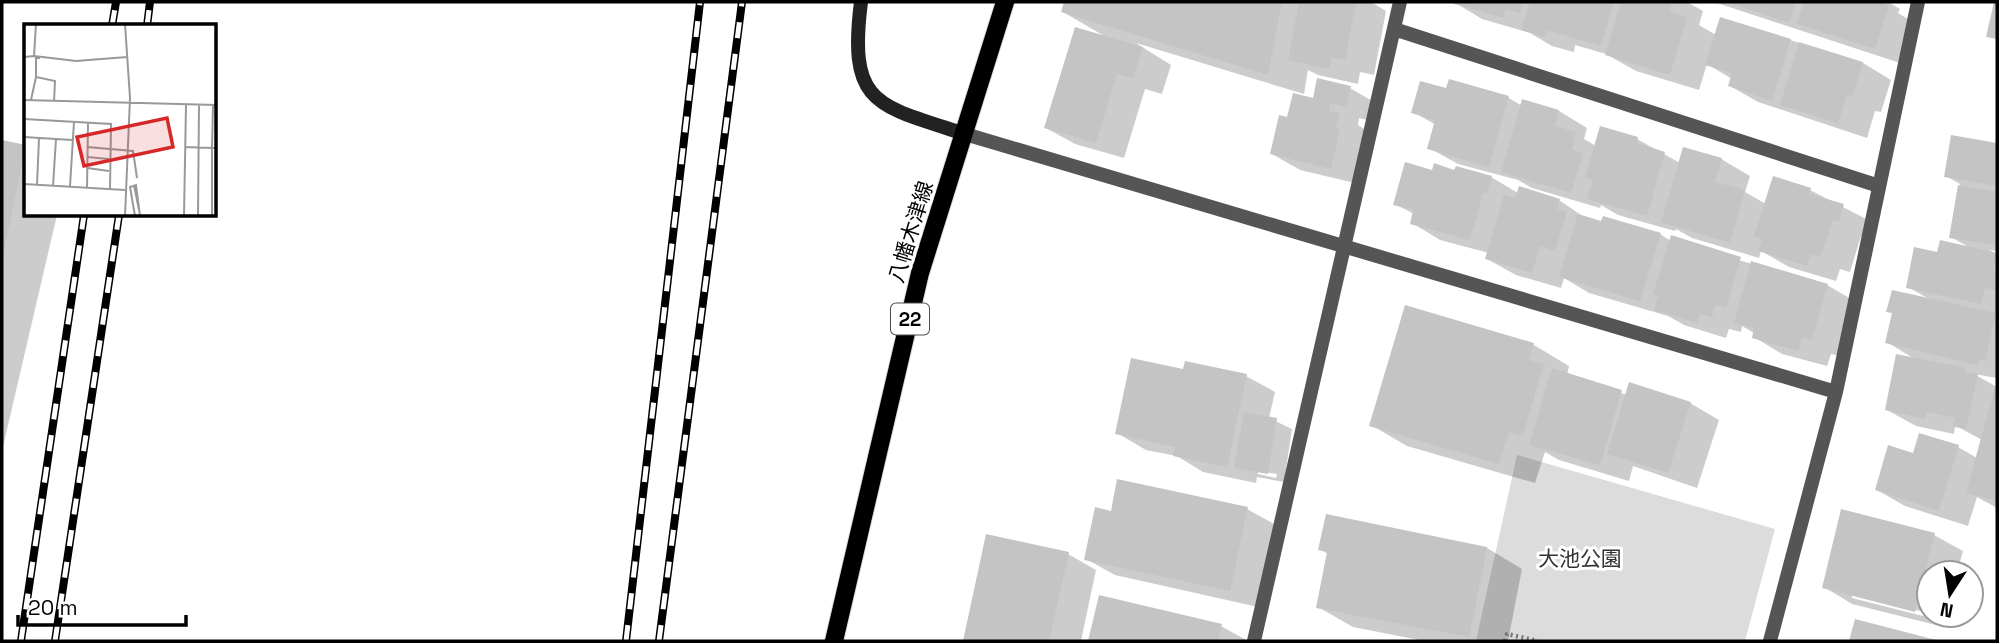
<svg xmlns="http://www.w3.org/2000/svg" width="1999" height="643" viewBox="0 0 1999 643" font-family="'Space Grotesk','Noto Sans JP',sans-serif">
<rect width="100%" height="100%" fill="#fff"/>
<path fill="#dcdcdc" d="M1517,455L1775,529L1745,641H1476Z"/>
<path fill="#0003" fill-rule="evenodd" d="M1066,2H1371L1386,11L1374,75L1360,72L1358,84L1318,75L1308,70L1304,94L1136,43L1171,65L1162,94L1145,89L1124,158L1075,144L1046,128L1106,37L1063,12Z
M1454,2H1687L1703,11L1699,25L1716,35L1790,40L1863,63L1891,80L1881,112L1875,111L1867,138L1758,102L1730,86L1732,79L1707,64L1699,90L1636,71L1606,54L1575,45L1574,52L1552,46L1530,33L1482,19Z
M1714,2H1888L1900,9L1898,13L1916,24L1903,64Z
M1450,81L1509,98L1522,106L1523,101L1559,111L1587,128L1584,139L1596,146L1637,139L1680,163L1721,159L1750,176L1745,192L1766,204L1810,190L1872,222L1867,237L1861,236L1850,272L1840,269L1836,281L1789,267L1761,251L1759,258L1692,238L1676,229L1675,231L1618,215L1601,205L1600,208L1532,188L1518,180L1458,164L1429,148L1436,125L1413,112L1447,91Z
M1350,88L1379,105L1375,122L1359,118L1358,125L1367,131L1359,184L1300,170L1272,154L1289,119L1314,100Z
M1952,137L1997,144V251L1989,250L1997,254V378L1974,374L1997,387V508L1977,497L1968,526L1905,506L1877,490L1915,455L1920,435L1958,447L1977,458L1982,440L1960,428L1955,427L1954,434L1916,426L1887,410L1916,360L1887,342L1893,314L1888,311L1929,299L1908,287L1938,254L1970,248L1951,237L1960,184L1946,176Z
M2,142L26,147V215H57L2,451Z
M1433,172L1491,177L1518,193L1559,200L1587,219L1660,234L1671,241L1827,285L1856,302L1841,356L1831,354L1827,366L1782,354L1754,337V333L1742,326L1741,332L1729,329L1726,338L1684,325L1668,316L1589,293L1564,278L1561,288L1516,275L1487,259L1489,253L1440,240L1412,223L1414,214L1395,204Z
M1406,307L1534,345L1569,366L1567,375L1627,395L1690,403L1719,420L1697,488L1633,466L1629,481L1559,460L1545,452L1535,483L1407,446L1371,425Z
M1185,371L1246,376L1275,392L1269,418L1292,429L1284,482L1257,477L1256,483L1203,472L1177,456L1146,450L1117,433ZM1258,471L1277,474L1276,478L1258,474Z
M1247,509L1276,525L1258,607L1115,575L1086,559L1112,513Z
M1934,535L1963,551L1957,573H1929V615H1947L1944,627L1852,604L1824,587ZM1852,594L1924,612L1923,616L1852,598Z
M988,536L1068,554L1096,570L1081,641H964Z
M1487,548L1522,569L1508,641H1424L1353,627L1318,607L1328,554L1320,549Z
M1100,597L1221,626L1248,641H1090Z"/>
<path fill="#c4c4c4" d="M1064,2H1282L1268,75L1061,12Z
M1299,2H1356L1345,60L1332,57L1329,69L1288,60Z
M1448,2H1523L1520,13L1506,9L1503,18Z
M1530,2H1614L1601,46L1547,30L1545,37L1521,30Z
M1621,2H1672L1670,11L1687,17L1670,75L1605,55Z
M1727,2H1796L1789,23Z
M1804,2H1877L1889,6L1875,49L1797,24Z
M1994,2H1997V39L1986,37Z
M1720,17L1791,39L1772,101L1728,86L1732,73L1705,65Z
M1075,27L1143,47L1133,78L1117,74L1096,143L1044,128Z
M1799,42L1863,62L1853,97L1847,95L1838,123L1780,105Z
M1317,78L1351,86L1346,107L1330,103L1329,111L1340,113L1336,128L1340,129L1331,169L1270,154L1279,115L1287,117L1293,93L1313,98Z
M1449,79L1509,96L1489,167L1427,149L1435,120L1411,113L1420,81L1446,88Z
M1522,99L1559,110L1555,126L1576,132L1572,150L1583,153L1571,193L1501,172Z
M1600,126L1638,137L1637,143L1665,152L1647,216L1587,199L1593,180L1585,177Z
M1951,135L1997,143V186L1944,177Z
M2,140L26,145L3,255H2Z
M1683,147L1722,158L1715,182L1745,190L1730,243L1661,222Z
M1405,162L1432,170L1434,163L1454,170L1456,166L1492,176L1487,194L1483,193L1470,240L1410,224L1413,210L1393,205Z
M1773,176L1811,188L1810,194L1844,204L1839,222L1833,220L1821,257L1811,254L1807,266L1758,251L1762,239L1754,236Z
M1958,185L1997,192V245L1949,238Z
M1519,186L1560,199L1557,209L1567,212L1555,251L1540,246L1532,273L1485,259L1504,195L1515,198Z
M1578,214L1601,221L1603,216L1661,233L1640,301L1559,277Z
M1671,235L1741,257L1726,308L1715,305L1712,317L1700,314L1697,323L1654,310L1658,296L1653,294Z
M1940,240L1997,253L1993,273L1997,274V291L1985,288L1981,304L1906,288L1914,247L1937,252Z
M1751,261L1828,284L1812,340L1802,338L1798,351L1752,338L1754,328L1734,323Z
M1892,290L1996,313L1985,360L1980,359L1978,365L1885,343L1892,313L1886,312Z
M1405,305L1534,343L1529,360L1544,364L1523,436L1509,432L1499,464L1369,426Z
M1896,354L1965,368V372L1978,374L1966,429L1953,426L1955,418L1927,412L1925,419L1885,410Z
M1131,358L1183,369L1185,361L1247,374L1227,467L1173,456L1175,447L1115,434Z
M1552,368L1622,390L1600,465L1529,445Z
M1629,382L1691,402L1668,473L1607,454Z
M1995,387L1997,388V501L1966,493Z
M1244,412L1277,418L1268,474L1234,468Z
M1919,433L1959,445L1939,511L1875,490L1888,445L1913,453Z
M1117,479L1248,507L1230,591L1084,560L1095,507L1111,511Z
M1841,509L1935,533L1915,612L1822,588Z
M1326,514L1487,547L1469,637L1316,608L1327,552L1318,550Z
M986,534L1069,552L1049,641H963Z
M1099,595L1222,624L1218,641H1088Z
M1855,619L1936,640L1935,641H1849Z"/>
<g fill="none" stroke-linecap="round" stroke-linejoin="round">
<g stroke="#dbdbdb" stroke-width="20">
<path id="primary" d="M834,641L920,273L1005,2"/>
</g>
<path stroke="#777" stroke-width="4.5" stroke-dasharray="2 3.5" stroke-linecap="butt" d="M1505,641L1507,634L1538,641"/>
<path stroke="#555" stroke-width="14" d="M1394,29L1879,186
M965,134L1836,392
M1254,641L1400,2
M1770,641L1836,392L1918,2"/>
<path stroke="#222" stroke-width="14" d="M861,2C848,105 876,105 965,134"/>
<use href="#primary" stroke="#000" stroke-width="18"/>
<g stroke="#000" stroke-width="8">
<path id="rail" d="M112,26L116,2
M147,26L150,2
M21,641L84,215
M55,641L119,215
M626,641L700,2
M659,641L742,2"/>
</g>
<use href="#rail" stroke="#fff" stroke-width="5" stroke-dasharray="16" stroke-linecap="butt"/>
</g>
<g text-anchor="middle" stroke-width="6" stroke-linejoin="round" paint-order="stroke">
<rect fill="#fff" stroke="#4c4c4c" stroke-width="2" x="891" y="303.5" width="38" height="31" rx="5"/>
<g font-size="19" font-weight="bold" fill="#000">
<text x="910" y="326">22</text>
</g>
<g font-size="21" fill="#000" stroke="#fff">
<text transform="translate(911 232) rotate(-73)" y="7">八幡木津線</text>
</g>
<g font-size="21" fill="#333" stroke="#fff">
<text x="1580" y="566">大池公園</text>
</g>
</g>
<g transform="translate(24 24)">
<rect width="192" height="192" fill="#fff"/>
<path fill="none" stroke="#999" stroke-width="2" d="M101,0L106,74L101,192M10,32L52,37L103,33M0,33L10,32L12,0M16,34H12V53L31,57L30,78M0,76L193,81M7,76L12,53M189,81L188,124H193M0,95L87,100L86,165M0,113L48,116M63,123L109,127L113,154M162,123L188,124V192M63,133L85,135M63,144L85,147M0,160L101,166M13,161L15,114M110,161L115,186M29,162L32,115M46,162L50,98M63,163L64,99M111,192L106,163L112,161L116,192M160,192L162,81M174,192L175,81"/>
<path fill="#d62828" fill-opacity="0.15" stroke="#d62828" stroke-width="3.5" d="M143,94L149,123L60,142L53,113Z"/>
<rect width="192" height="192" fill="none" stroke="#000" stroke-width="3.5"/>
</g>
<rect width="1999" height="643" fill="none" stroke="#000000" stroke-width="7"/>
<g transform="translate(1950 594) rotate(192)"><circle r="33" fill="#ffffff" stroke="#999999" stroke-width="2"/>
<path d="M0-5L12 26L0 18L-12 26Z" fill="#000000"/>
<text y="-10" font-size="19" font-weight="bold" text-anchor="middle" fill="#000000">N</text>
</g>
<path d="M18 615v10h168v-10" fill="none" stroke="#000000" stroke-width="3.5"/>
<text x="28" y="615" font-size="21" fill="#000000" stroke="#ffffff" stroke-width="5" paint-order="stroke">20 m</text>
</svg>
